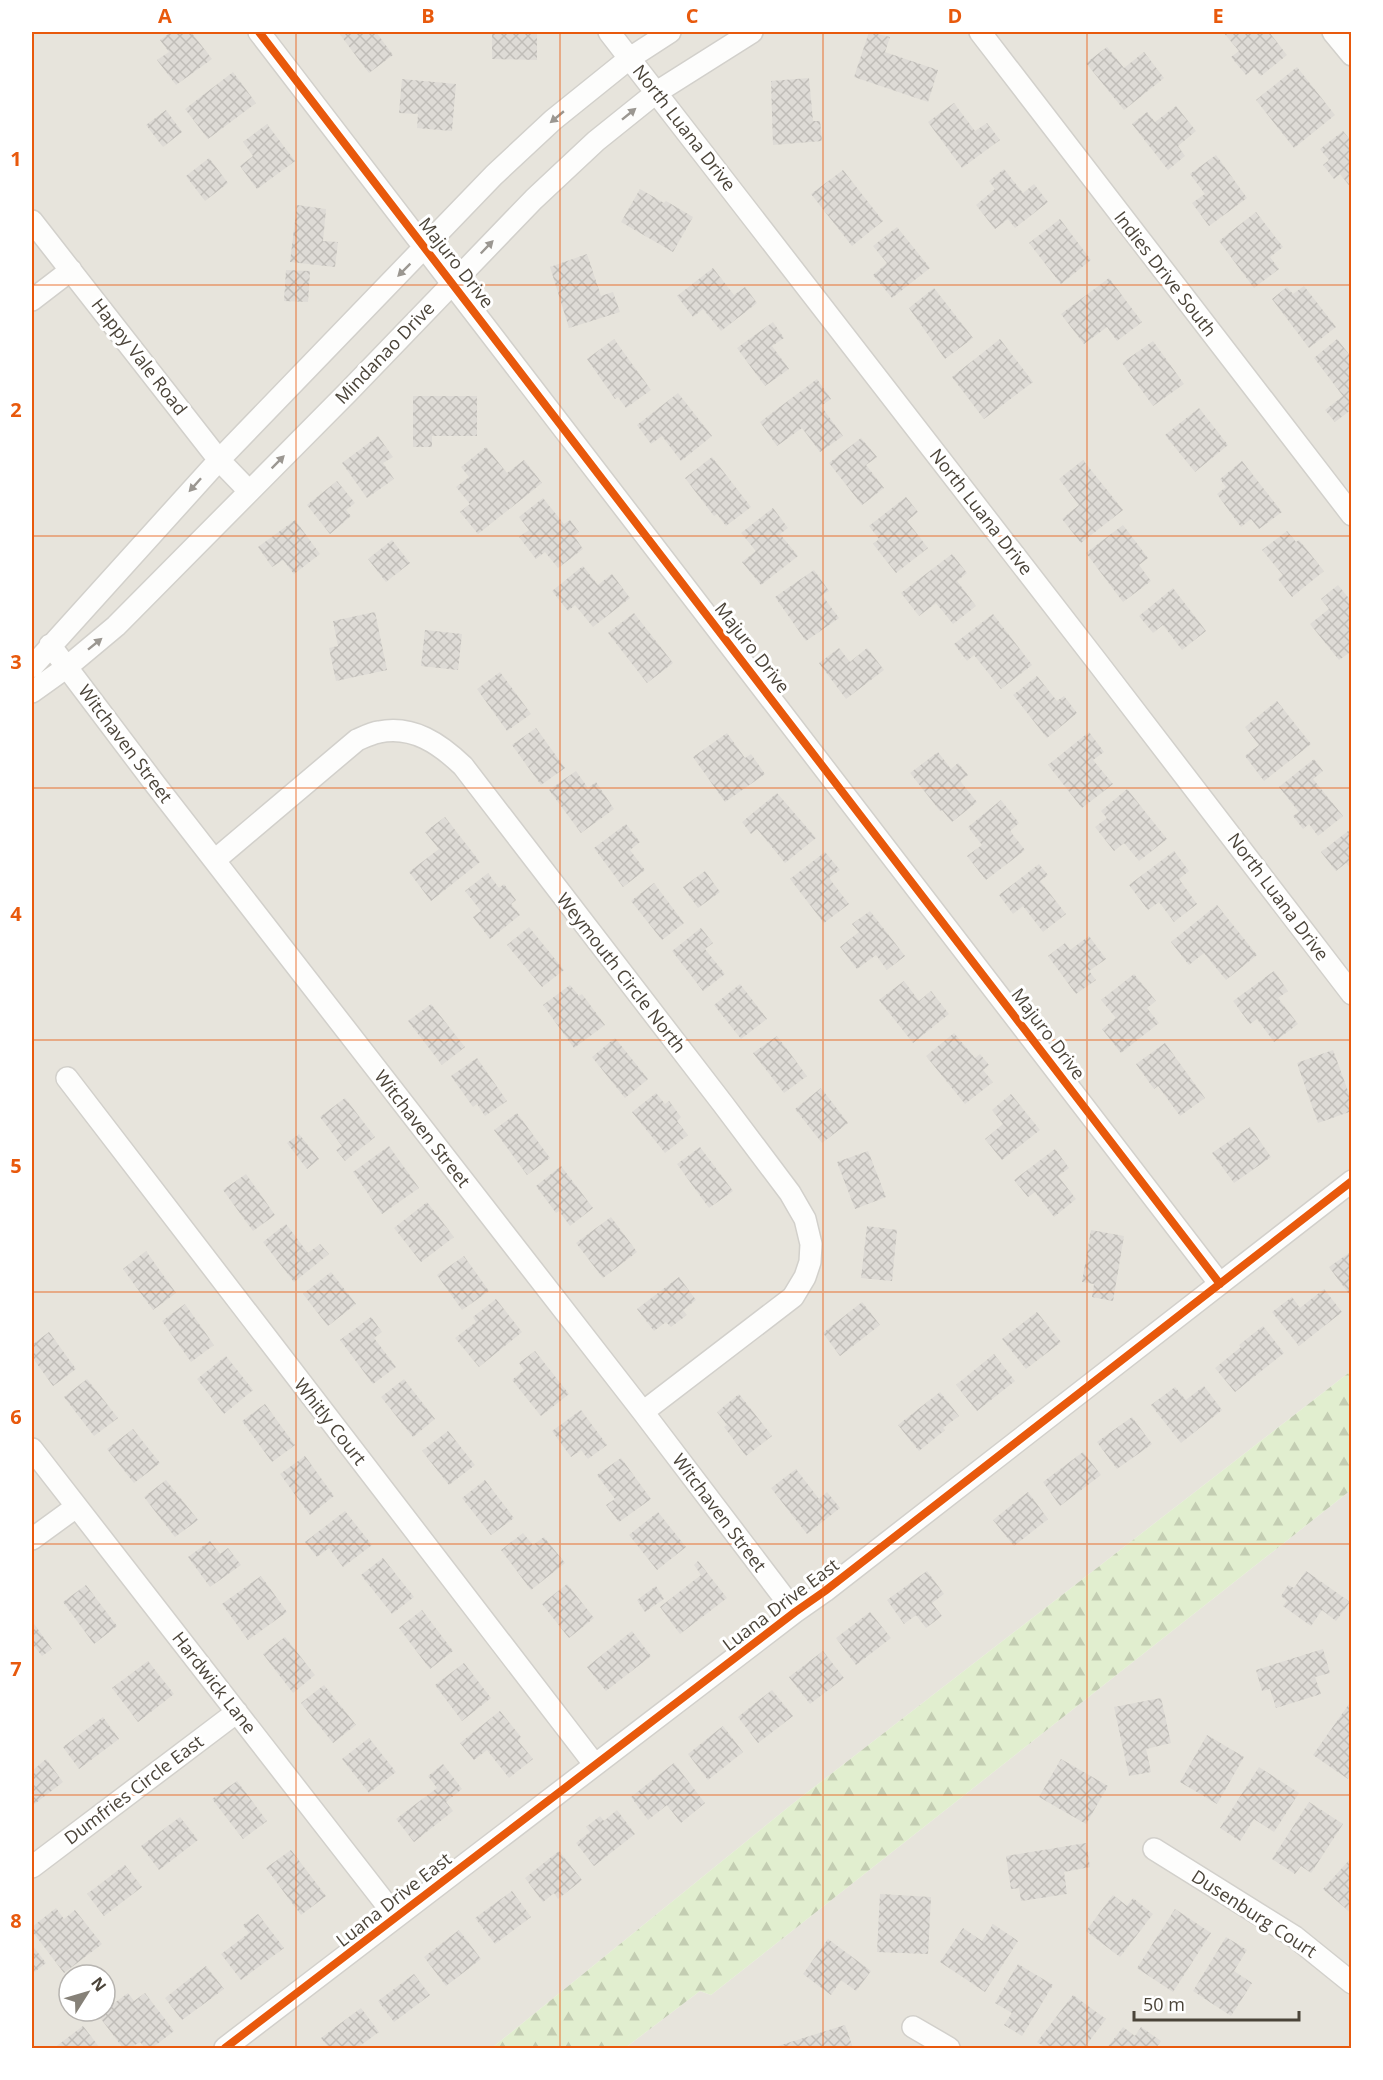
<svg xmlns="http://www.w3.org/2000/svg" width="1383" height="2080" viewBox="0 0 1383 2080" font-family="'Open Sans',sans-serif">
<defs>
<pattern id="forest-firs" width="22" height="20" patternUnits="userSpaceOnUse" patternTransform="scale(1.5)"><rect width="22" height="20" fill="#e1eecf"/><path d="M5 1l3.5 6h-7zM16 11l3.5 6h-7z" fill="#c3cdb2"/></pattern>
<pattern id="building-cross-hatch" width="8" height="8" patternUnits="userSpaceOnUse" patternTransform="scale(1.5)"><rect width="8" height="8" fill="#dedbd6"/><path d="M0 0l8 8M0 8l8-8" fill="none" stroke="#c0bdb8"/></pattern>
</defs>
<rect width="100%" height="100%" fill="#f4f2ee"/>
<path fill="#e7e4dc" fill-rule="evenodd" d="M32,32H1351V1371L791,1805L492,2048H32ZM69,1975H105V2011H69Z
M1351,1490V2048H625L700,1991L711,1995Z"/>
<path fill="url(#forest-firs)" d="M1351,1371V1490L711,1995L700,1991L625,2048H492L791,1805Z"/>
<path fill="url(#building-cross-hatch)" d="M171,32H191L212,59L176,85L157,60L169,52L160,40Z
M338,32H376L393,55L369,73Z
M492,32H522V34H537V60L492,59Z
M869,32L890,37L885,52L938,70L928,102L854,77Z
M1223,32H1269L1287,55L1261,76L1254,68L1246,75L1231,57L1239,51Z
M1107,47L1124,68L1144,52L1164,78L1124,110L1086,63Z
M1297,67L1335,115L1294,148L1256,100Z
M233,72L256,103L208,139L185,109Z
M809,78L813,121H820L822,141L773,145L771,81Z
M402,79L456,84L452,131L417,128L418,114L399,113Z
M954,103L975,131L987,123L1000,140L962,168L928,122Z
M1176,106L1196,131L1178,146L1185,156L1168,170L1132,124L1147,112L1155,122Z
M166,110L182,132L163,147L146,125Z
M267,124L295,161L257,189L240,166L253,156L243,142Z
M1343,131L1352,142V189L1340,174L1334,179L1323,165L1329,160L1320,149Z
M1216,155L1247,198L1209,226L1192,203L1205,194L1190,174Z
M209,158L228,183L205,201L186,176Z
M1004,169L1023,193L1034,184L1048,202L1015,228L1008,219L995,229L976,205L995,189L989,181Z
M843,170L883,221L852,246L811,194Z
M640,189L664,203L666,201L693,217L673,252L621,222Z
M297,205L326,209L323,241L338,242L335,267L290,262Z
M1256,212L1283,247L1270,257L1279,269L1254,288L1219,241Z
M1060,219L1091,260L1061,284L1029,243Z
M897,227L930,268L892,298L873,275L887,263L873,246Z
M587,254L601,296L613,292L620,312L569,328L550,267Z
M713,268L734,295L745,287L757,303L721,331L703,309L693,317L677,296Z
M286,270L310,271L308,302L284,301Z
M1109,278L1142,322L1117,341L1107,327L1084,344L1061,314Z
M1304,286L1336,327L1309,348L1272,299L1287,287L1293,294Z
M934,288L973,338L945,359L909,308Z
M773,322L784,338L772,346L789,369L765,386L737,348Z
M614,339L651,390L626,408L618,397L615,399L587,359Z
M1000,339L1033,382L984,419L952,377Z
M1337,339L1352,358V409L1335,422L1325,410L1343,396L1314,358Z
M1153,341L1184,384L1153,406L1122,363Z
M817,379L831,399L821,406L843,436L820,452L802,428L777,446L760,422Z
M678,393L712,436L681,461L662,436L651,444L637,425Z
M413,396H477V436H432V447H413Z
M1199,408L1228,445L1195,472L1165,435Z
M378,436L393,457L383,463L394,479L367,498L342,463Z
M861,438L877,457L866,465L884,488L862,505L829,463Z
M486,447L507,473L524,460L542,483L478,534L460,512L470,504L456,487L469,477L461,467Z
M712,457L751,507L726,526L717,514L714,516L685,478Z
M1083,460L1123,510L1081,543L1062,519L1079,505L1059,479Z
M1242,461L1282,512L1259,529L1251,519L1241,527L1217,494L1226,487L1220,479Z
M337,481L355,503L346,510L351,516L330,534L307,505Z
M906,497L918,512L907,521L928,548L896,573L873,544L879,539L869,526Z
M543,498L564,524L570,520L579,532L574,536L583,549L558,568L545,552L536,559L519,537L529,530L519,517Z
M773,508L788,528L780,534L798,556L761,585L742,562L756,551L741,533Z
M295,520L320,554L294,574L283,560L272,567L258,547Z
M1123,525L1148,558L1139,565L1151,581L1123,602L1086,553Z
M1287,531L1296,542L1299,540L1324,571L1292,597L1278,579L1283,575L1262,550Z
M392,540L410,563L386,582L368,559Z
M952,554L967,573L957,581L976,606L953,624L936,603L919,616L901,593Z
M583,566L598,585L612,574L630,598L593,627L575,605L568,611L552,591Z
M814,570L829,591L822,595L839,618L806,641L775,597Z
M1338,585L1352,602V651L1339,660L1310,624L1329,609L1321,599Z
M1173,588L1206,631L1182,650L1163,625L1153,633L1139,616Z
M375,612L387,670L336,681L329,648L338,646L333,621Z
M634,613L673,663L647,683L608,633Z
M993,614L1032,665L1001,689L974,655L967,661L954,644Z
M425,630L462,634L458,670L421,666Z
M839,648L850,662L867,648L884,670L846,699L819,663Z
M500,672L531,714L507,731L477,689Z
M1037,676L1057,701L1064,696L1077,713L1047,738L1013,695Z
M1277,701L1311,744L1264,781L1245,756L1259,745L1245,727Z
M536,728L565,768L541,785L512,745Z
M1089,732L1104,752L1093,760L1113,784L1082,808L1048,765Z
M727,733L745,758L751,754L765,774L725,802L693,757Z
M938,752L951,769L958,763L968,775L960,781L977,802L952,822L942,810L940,811L910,773Z
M1314,759L1323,771L1313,779L1343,816L1318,836L1309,824L1303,829L1293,816L1299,812L1279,787Z
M576,771L588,788L596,782L614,809L581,833L549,790Z
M1127,789L1167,839L1139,861L1124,843L1114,851L1095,827L1107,818L1101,811Z
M777,793L816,838L785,863L757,829L751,834L742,822Z
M1001,800L1019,823L1010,831L1025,850L986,880L967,856L982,845L968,827Z
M445,817L480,862L431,901L409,872L439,849L425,832Z
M626,824L640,842L630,850L645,870L623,887L594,848Z
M1352,828V870L1346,863L1336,871L1321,852Z
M1174,851L1189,871L1179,879L1197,904L1174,922L1159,902L1148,910L1129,885Z
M825,852L840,870L829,878L849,904L824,923L790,879Z
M1039,864L1048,875L1040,881L1066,914L1043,932L1023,906L1013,914L999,895Z
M705,871L720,892L698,908L683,887Z
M488,873L499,888L504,884L516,900L511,904L520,915L490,939L473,917L481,911L465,891Z
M654,883L684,923L662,940L631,901Z
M1217,905L1257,955L1226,980L1204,953L1189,965L1171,942Z
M870,911L905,956L887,970L876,955L857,969L840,947L859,932L852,924Z
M529,927L564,970L542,987L507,945Z
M701,928L713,943L705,949L725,974L703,991L672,951Z
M1089,936L1106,959L1089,971L1096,980L1076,994L1048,956L1065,943L1070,950Z
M1274,971L1288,991L1278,998L1298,1024L1274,1042L1257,1019L1250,1024L1233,1001Z
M1134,974L1156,1001L1147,1008L1159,1023L1121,1053L1102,1029L1116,1018L1101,1000Z
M904,981L919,1001L931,991L949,1014L913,1043L879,1000Z
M740,984L767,1019L741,1039L714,1005Z
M570,985L579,996L582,994L605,1025L574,1048L543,1005Z
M431,1004L465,1047L442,1065L408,1021Z
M954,1033L975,1058L980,1054L989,1065L983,1070L993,1082L965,1104L926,1056Z
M777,1036L807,1076L784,1093L753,1053Z
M615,1038L648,1079L625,1098L592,1057Z
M1165,1043L1205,1098L1180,1116L1158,1086L1154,1089L1136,1064Z
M1333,1050L1352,1102V1111L1318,1123L1297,1063Z
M477,1058L507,1101L485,1116L477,1104L473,1107L451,1076Z
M821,1088L848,1123L822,1143L795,1109Z
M656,1093L665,1104L669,1101L681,1117L677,1121L688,1135L665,1153L632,1112Z
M1011,1094L1040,1130L1002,1160L985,1139L1003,1124L992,1110Z
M345,1098L375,1137L345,1161L336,1150L342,1146L320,1117Z
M517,1113L550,1158L527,1175L494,1130Z
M1250,1127L1271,1157L1234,1183L1212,1153Z
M299,1134L319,1159L307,1169L287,1143Z
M389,1146L419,1188L382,1214L353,1172Z
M700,1147L733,1191L709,1208L677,1164Z
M1055,1149L1069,1168L1058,1176L1076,1199L1054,1217L1035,1192L1028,1197L1014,1180Z
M868,1151L886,1197L855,1209L837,1162Z
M561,1166L593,1208L570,1226L559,1211L556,1213L536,1186Z
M246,1174L275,1215L253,1231L223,1190Z
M427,1202L454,1237L421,1262L394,1228Z
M611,1217L637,1252L603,1278L576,1243Z
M286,1224L308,1253L320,1244L329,1254L294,1282L263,1242Z
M867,1226L897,1230L892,1281L861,1278Z
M1091,1230L1124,1236L1113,1301L1092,1297L1094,1284L1082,1282Z
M146,1251L176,1293L153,1310L123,1269Z
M1352,1251V1298L1329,1267Z
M464,1256L489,1291L462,1310L437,1275Z
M331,1272L356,1304L328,1326L303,1294Z
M679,1277L696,1300L683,1310L687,1315L671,1327L666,1322L654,1331L637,1309Z
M1324,1289L1342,1312L1299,1346L1272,1312L1292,1297L1300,1308Z
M496,1299L522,1332L479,1367L455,1338L476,1322L473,1317Z
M862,1302L880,1325L840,1356L823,1333Z
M185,1304L214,1345L191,1362L162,1321Z
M1037,1312L1061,1342L1026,1369L1002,1339Z
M371,1317L382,1332L374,1338L396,1367L373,1384L340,1340Z
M1263,1326L1284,1353L1235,1392L1215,1368L1241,1347L1239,1345Z
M49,1332L76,1369L53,1386L32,1357V1345Z
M535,1351L569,1394L541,1416L512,1380L524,1370L519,1363Z
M994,1354L1015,1381L977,1411L956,1385Z
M226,1356L253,1390L224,1414L197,1379Z
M87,1379L118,1418L94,1436L64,1397Z
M404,1379L435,1419L413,1437L381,1397Z
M1204,1386L1222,1410L1181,1443L1151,1405L1175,1387L1186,1400Z
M940,1392L959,1416L943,1428L945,1430L919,1451L898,1425Z
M739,1394L772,1436L746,1456L724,1427L727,1425L717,1412Z
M265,1404L295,1445L272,1462L242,1421Z
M581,1410L607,1445L588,1459L581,1450L571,1457L552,1431Z
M1132,1417L1152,1444L1117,1469L1097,1442Z
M133,1429L160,1463L134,1483L107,1449Z
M448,1431L475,1465L449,1485L422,1451Z
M1083,1452L1101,1475L1060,1506L1043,1482Z
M305,1456L334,1496L310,1515L280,1474Z
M621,1458L651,1499L619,1522L606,1505L615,1499L597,1475Z
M796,1469L819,1499L827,1492L840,1508L807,1534L771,1488Z
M166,1480L198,1520L175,1537L144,1497Z
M485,1480L514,1518L491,1535L462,1498Z
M1028,1492L1048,1519L1014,1546L993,1520Z
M345,1511L372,1545L343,1567L329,1548L317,1557L305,1542Z
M658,1512L686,1547L657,1570L629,1535Z
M523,1533L533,1545L544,1537L565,1563L531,1590L501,1550Z
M210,1541L220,1554L228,1548L241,1565L210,1587L188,1557Z
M383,1558L414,1597L392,1614L361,1575Z
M698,1561L727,1598L680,1634L660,1607L701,1575L694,1565Z
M927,1571L944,1594L932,1603L942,1616L926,1628L916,1615L904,1624L887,1600Z
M1306,1571L1350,1602L1336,1621L1322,1610L1311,1626L1283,1606L1287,1601L1281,1596L1288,1585L1294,1588Z
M261,1576L287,1612L248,1640L222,1604Z
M567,1584L594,1618L569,1638L542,1604Z
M86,1585L117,1626L94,1644L63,1602Z
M656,1586L664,1599L645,1612L637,1600Z
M422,1610L453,1651L430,1669L399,1628Z
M870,1612L891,1638L856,1665L836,1638Z
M32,1621L52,1649L42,1656L34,1646L32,1648Z
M632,1631L651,1656L606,1691L587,1667Z
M285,1637L315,1675L293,1693L263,1654Z
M1323,1649L1330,1673L1315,1677L1321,1694L1276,1708L1270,1689L1262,1691L1256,1670Z
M823,1651L844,1678L810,1704L789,1677Z
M148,1661L174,1694L138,1722L112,1688Z
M464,1663L491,1698L462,1721L435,1685Z
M324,1685L356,1725L333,1743L301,1703Z
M772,1690L793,1716L758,1743L738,1717Z
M1161,1698L1171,1743L1146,1749L1151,1772L1129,1776L1114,1707Z
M1349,1704L1352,1707V1775L1348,1779L1313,1755Z
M500,1711L521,1737L518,1741L533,1759L509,1778L487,1750L474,1760L460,1743Z
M103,1717L119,1739L79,1769L63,1747Z
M723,1726L743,1752L708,1780L688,1754Z
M1207,1735L1244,1757L1217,1804L1180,1782Z
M369,1738L396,1772L369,1793L342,1759Z
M46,1759L63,1782L32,1806V1771Z
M1061,1759L1108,1786L1086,1824L1039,1797Z
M674,1763L705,1803L681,1823L667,1805L648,1820L631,1797Z
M443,1764L462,1789L446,1802L453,1811L414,1842L396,1819L437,1788L428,1776Z
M1259,1767L1299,1793L1274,1832L1254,1819L1240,1841L1220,1828Z
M237,1781L267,1821L243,1839L212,1799Z
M1309,1802L1343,1824L1311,1873L1301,1866L1295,1874L1272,1859Z
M617,1810L635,1834L594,1866L576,1843L590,1832L586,1827L600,1816L604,1821Z
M180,1817L198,1840L159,1870L141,1846Z
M1086,1843L1090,1867L1064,1872L1067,1894L1021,1901L1019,1888L1011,1889L1006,1856Z
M291,1850L326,1896L301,1915L266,1868Z
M559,1851L582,1880L558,1899L554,1893L543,1902L525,1878Z
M1352,1857V1914L1323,1889Z
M125,1865L142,1887L104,1916L87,1894Z
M512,1891L531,1917L495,1944L475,1918Z
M880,1894L931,1897L928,1954L877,1952Z
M1113,1895L1127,1906L1133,1898L1153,1914L1120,1957L1086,1931Z
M56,1908L64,1919L75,1910L102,1944L64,1973L32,1931V1927Z
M1175,1909L1211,1933L1173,1992L1137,1968Z
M258,1914L284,1948L241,1980L221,1954L249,1933L243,1925Z
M993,1924L1018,1941L985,1992L940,1962L963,1928L982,1941Z
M459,1930L481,1959L446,1986L424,1957Z
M1226,1937L1247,1950L1234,1971L1252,1983L1231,2016L1193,1991Z
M828,1939L871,1971L856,1991L841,1980L831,1995L803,1974Z
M32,1945L46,1963L32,1974Z
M1018,1964L1053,1985L1022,2036L1004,2025L1012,2013L995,2003Z
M206,1966L224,1989L182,2020L165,1998Z
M414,1974L430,1995L394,2022L378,2001Z
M128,1993L134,2001L145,1993L174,2031L152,2048H145L140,2042L130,2048H123L98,2015Z
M1073,1995L1106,2019L1084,2048H1046L1037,2042Z
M361,2008L379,2032L357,2048H329L321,2038Z
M845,2025L853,2048H779L778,2046Z
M83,2026L100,2048H54Z
M1123,2027L1135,2036L1141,2027L1161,2041L1156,2048H1107Z"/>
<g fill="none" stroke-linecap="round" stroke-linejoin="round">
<g stroke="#d2d0cb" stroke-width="24">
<path id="minor" d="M259,32L1220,1284
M609,32L1098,663L1352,994
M980,32L1352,515
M1333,32L1352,55
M32,221L219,460L249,491
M32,300L71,270
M50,645L155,784L643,1412L795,1612
M32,667L219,460L494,175L553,120L630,58L670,32
M32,692L67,667L116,626L348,392L534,199L596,141L657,92L752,32
M215,860L357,740C364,737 372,733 379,732C413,725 440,744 463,766L723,1104L790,1193L805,1219L811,1244L810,1262L805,1277L793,1297L643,1412
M67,1078L595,1765
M32,1449L396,1917
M32,1539L76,1507
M1154,1849L1295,1937L1352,1983
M32,1867L237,1712
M913,2027L949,2048
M225,2048L795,1612L825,1591L1352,1181"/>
</g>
<use href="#minor" stroke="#fdfdfc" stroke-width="21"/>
<g stroke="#fff" stroke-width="11">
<path id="cycleway" d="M259,32L1220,1284
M225,2048L795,1612L825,1591L1352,1181"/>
</g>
<use href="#cycleway" stroke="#e8590c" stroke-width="8"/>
</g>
<defs><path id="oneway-solid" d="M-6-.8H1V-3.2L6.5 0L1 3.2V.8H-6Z" transform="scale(1.5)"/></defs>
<g fill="#9b9791">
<use href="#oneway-solid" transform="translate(629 114) rotate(-39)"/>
<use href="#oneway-solid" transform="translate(557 117) rotate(140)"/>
<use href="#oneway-solid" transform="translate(487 247) rotate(-46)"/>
<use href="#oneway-solid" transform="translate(404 270) rotate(135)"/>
<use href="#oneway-solid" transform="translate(278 462) rotate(-45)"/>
<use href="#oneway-solid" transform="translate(195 485) rotate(132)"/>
<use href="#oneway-solid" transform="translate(95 644) rotate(-39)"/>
</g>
<path fill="none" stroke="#e8590c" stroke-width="1.5" stroke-opacity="0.55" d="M296,32V2048M560,32V2048M823,32V2048M1087,32V2048M32,285H1352M32,536H1352M32,788H1352M32,1040H1352M32,1292H1352M32,1544H1352M32,1795H1352"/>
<g text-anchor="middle" stroke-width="6" stroke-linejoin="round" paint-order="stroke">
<g font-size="18" fill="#4b4439" stroke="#fff">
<text transform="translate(684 128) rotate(52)" y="6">North Luana Drive</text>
<text transform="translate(456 263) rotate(52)" y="6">Majuro Drive</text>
<text transform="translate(1165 274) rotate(52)" y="6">Indies Drive South</text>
<text transform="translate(385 353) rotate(-46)" y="6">Mindanao Drive</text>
<text transform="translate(139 357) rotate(52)" y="6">Happy Vale Road</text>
<text transform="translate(981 512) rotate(52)" y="6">North Luana Drive</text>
<text transform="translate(752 648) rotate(52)" y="6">Majuro Drive</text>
<text transform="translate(125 744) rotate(53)" y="6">Witchaven Street</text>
<text transform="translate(1278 897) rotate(53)" y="6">North Luana Drive</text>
<text transform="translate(621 973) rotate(52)" y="6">Weymouth Circle North</text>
<text transform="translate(1048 1034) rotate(53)" y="6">Majuro Drive</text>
<text transform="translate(422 1129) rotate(52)" y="6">Witchaven Street</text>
<text transform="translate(330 1422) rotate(52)" y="6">Whitly Court</text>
<text transform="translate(719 1513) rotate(53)" y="6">Witchaven Street</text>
<text transform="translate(781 1605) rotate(-37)" y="6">Luana Drive East</text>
<text transform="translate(214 1683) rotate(52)" y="6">Hardwick Lane</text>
<text transform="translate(134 1790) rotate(-37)" y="6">Dumfries Circle East</text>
<text transform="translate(394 1900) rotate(-38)" y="6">Luana Drive East</text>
<text transform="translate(1254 1914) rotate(33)" y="6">Dusenburg Court</text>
</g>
</g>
<rect width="1383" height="2080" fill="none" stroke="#ffffff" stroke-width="66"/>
<g transform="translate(87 1993) rotate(53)"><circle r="28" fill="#ffffff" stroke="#b7b4b0" stroke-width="1.5"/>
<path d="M0-4.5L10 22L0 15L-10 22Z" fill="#868178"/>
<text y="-9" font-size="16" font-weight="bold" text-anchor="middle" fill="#4b4439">N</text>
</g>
<path d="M1134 2011v9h165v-9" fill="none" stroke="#4b4439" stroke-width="3"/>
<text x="1143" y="2011" font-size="18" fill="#4b4439" stroke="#ffffff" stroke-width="4.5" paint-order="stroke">50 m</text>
<rect x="33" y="33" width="1317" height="2014" fill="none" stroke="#e8590c" stroke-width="2"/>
<g font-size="20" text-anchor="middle" font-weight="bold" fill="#e8590c">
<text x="165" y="23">A</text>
<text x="428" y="23">B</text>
<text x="692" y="23">C</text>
<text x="955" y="23">D</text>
<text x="1218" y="23">E</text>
<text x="16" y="166">1</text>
<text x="16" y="417">2</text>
<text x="16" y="669">3</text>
<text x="16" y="921">4</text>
<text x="16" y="1173">5</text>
<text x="16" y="1424">6</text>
<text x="16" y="1676">7</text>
<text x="16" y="1928">8</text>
</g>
</svg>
